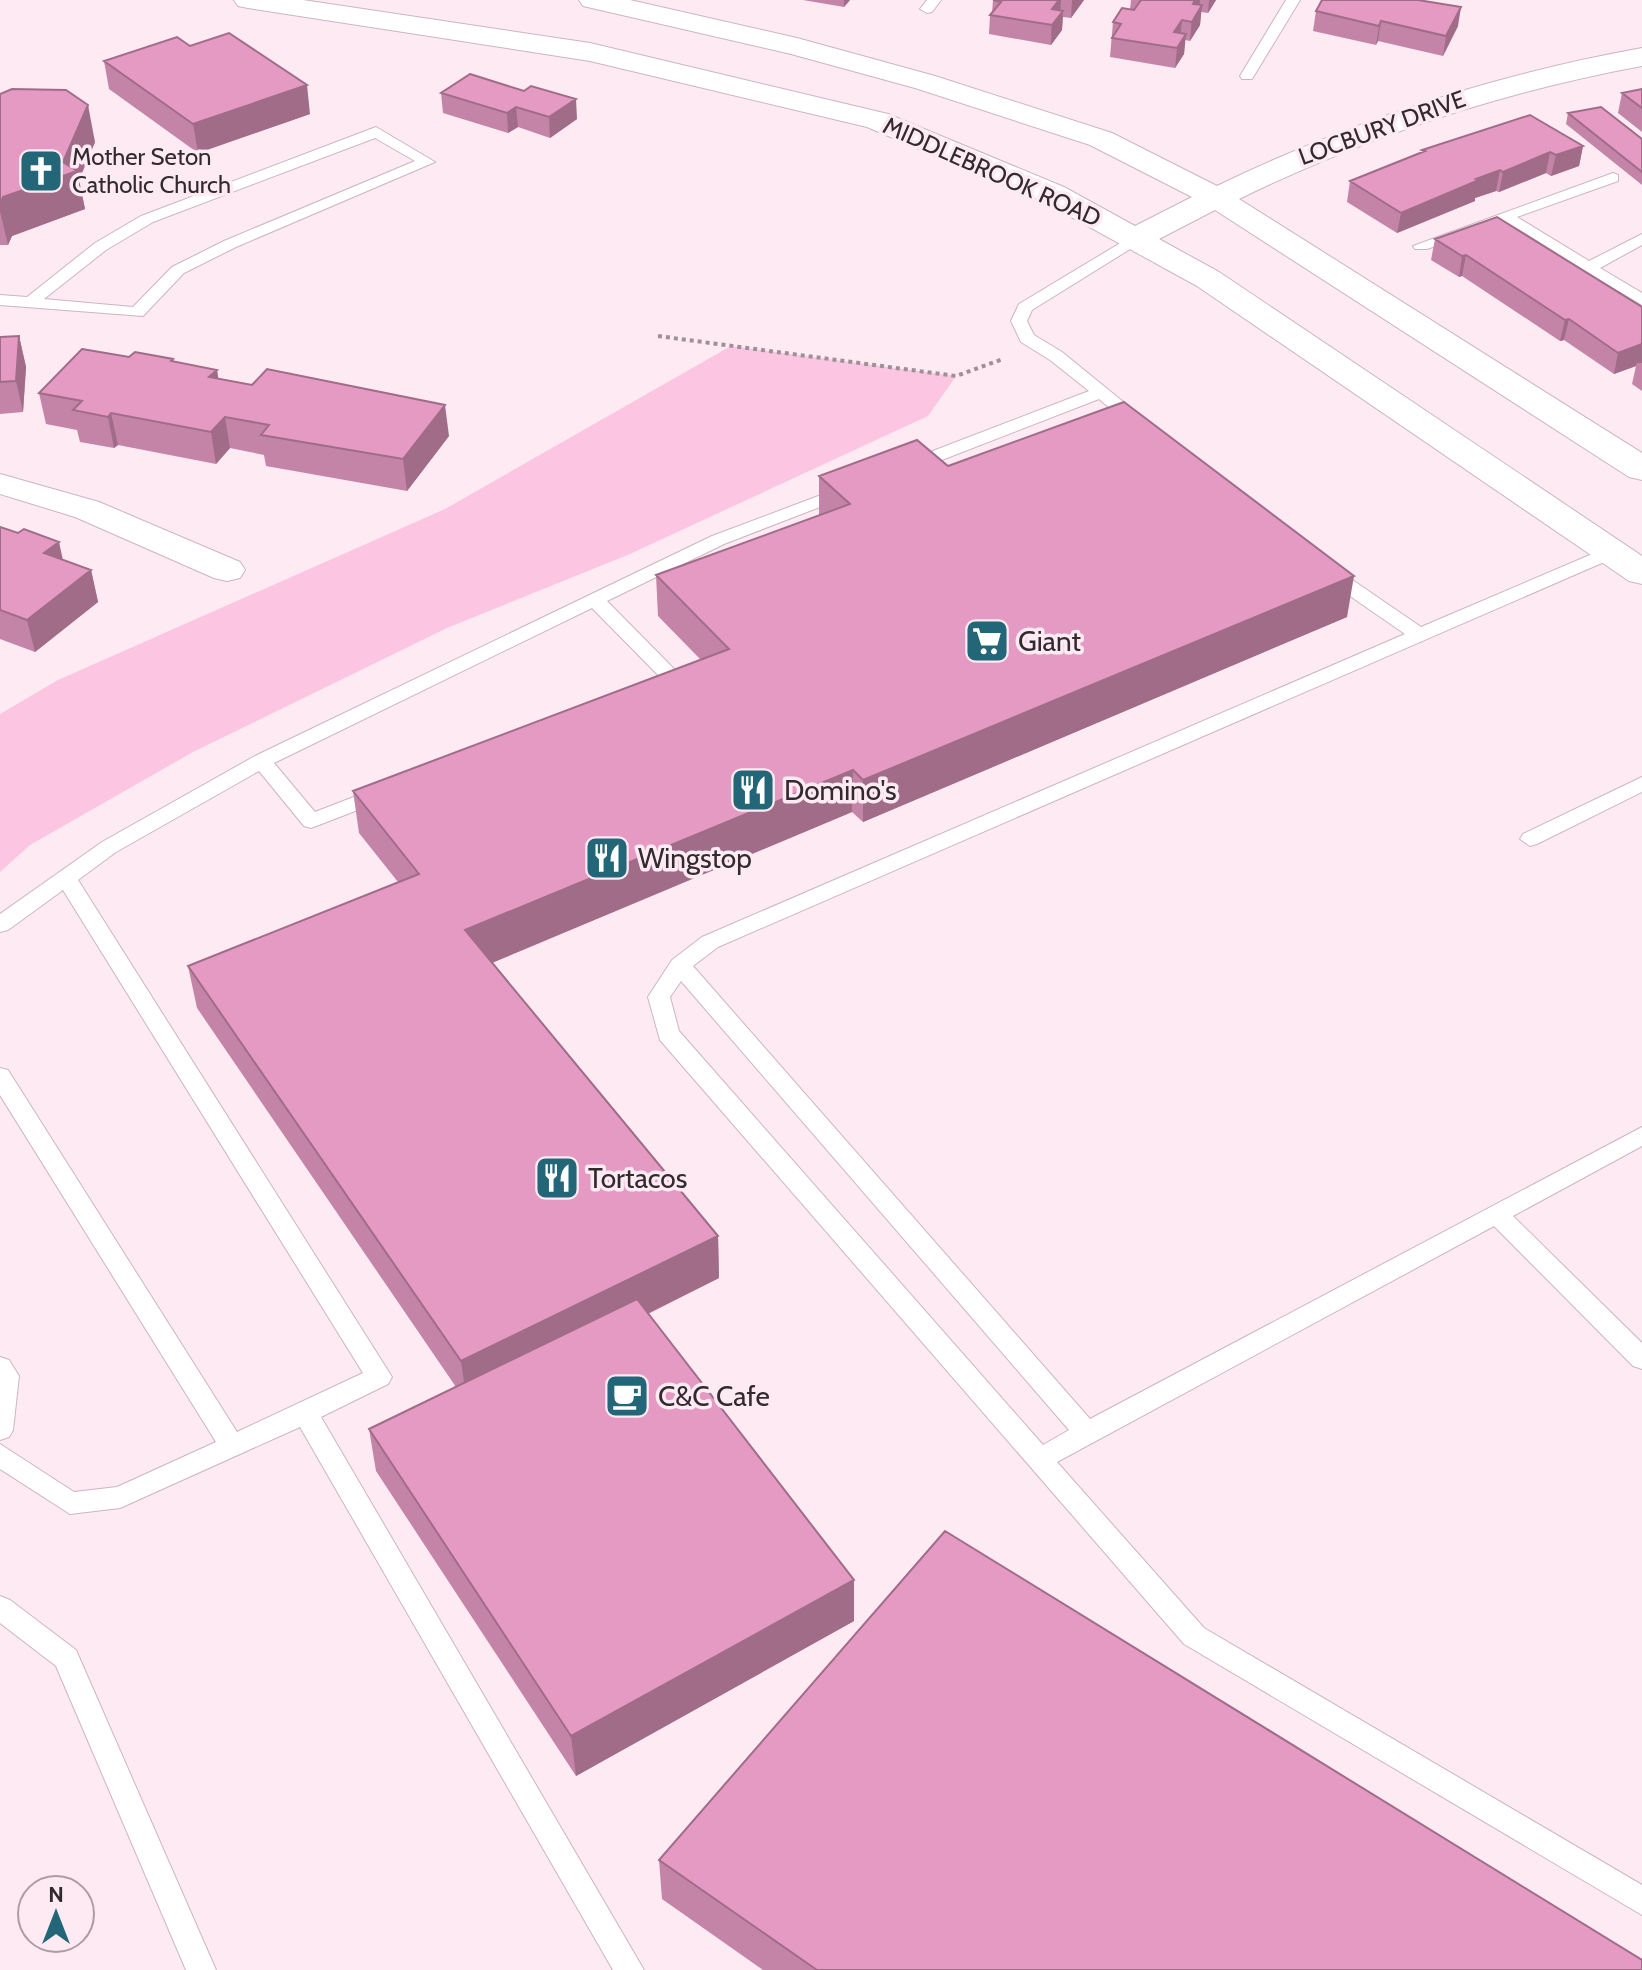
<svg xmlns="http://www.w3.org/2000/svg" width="1642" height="1970" viewBox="0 0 1642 1970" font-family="Cabin,sans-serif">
<rect width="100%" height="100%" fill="#fdeaf3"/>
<path fill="#fcc5e2" d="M731,346L956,376L928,416L630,554L447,628L193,752L30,845L0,872V714L58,680L445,509Z"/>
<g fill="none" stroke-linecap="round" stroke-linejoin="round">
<g stroke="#ccb5c1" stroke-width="2">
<path id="lane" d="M927,0H941L932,12L927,13L920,9Z
M1286,0H1300L1252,79H1242L1240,76Z
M376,127L435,162L236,247L184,273L143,316L0,305V295L27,297L95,243L141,216ZM375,138L415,161L224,241L172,267L133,307L44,299L106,250L153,222Z
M1613,173L1618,175V181L1517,217L1589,261L1642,234V245L1600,268L1642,293V305L1503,222L1427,249H1415L1413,246Z
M1137,233L1143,235V241L1032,310L1027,321L1034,335L1062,352L1143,418L1146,422L1143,426H1131L1099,399L916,470H904L901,466L904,462L1089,391L1050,360L1021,342L1011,321L1019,304Z
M845,486L854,491L851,495L724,544L607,601L679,674L682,678C675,687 656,693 645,690L642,686L659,676L592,608L274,763L315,812L382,786L389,788L392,793L389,798L311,828L304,826L259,771L116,852L78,880L392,1377L388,1384L321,1417L644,1970H613L300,1427L120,1508L70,1514L0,1469V1444L74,1492L117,1487L216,1442L0,1095V1068L8,1070L237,1432L363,1373L63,890L8,930L0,932V914L102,842L255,756L712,536Z
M1611,546L1620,552L1618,556L718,947L693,966L1090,1419L1642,1127V1146L1513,1216L1642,1343V1369L1633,1366L1494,1226L1057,1462L1204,1628L1642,1885V1915L1184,1644L660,1040L648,997L672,960L702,937L1405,634L1321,576L1319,572L1321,568H1335L1421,627ZM681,981L1069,1430L1043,1445L679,1031L670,997Z
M1642,777V792L1537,844L1530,846L1520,839L1523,834Z
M0,1357L9,1360L19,1376L13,1430L9,1437L0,1440Z
M0,1596L10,1600L76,1650L216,1970H186L56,1666L0,1623Z"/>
</g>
<g stroke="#ccb5c1" stroke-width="2">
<path id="street" d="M0,474L99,502L240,562L245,570L240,578L227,581L214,578L75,517L0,494Z"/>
</g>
<g stroke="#ccb5c1" stroke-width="2">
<path id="secondary" d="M234,0H303L590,43L888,114L1064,187L1135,226L1192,197L1090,145L915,88L791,54L583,6L579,0H630L797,38L935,76L1112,133L1217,186C1353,120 1493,75 1642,48V66C1501,92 1368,136 1239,199L1642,453V480L1629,477L1215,210L1159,239L1219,272L1642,556V584L1629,581L1197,286L1042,201L867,127L590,61L248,8L238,6Z"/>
</g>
<path stroke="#9f9097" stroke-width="4" stroke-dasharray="4 4" stroke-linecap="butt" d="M658,336L956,376L1003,359"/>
<use href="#lane" fill="#fff" fill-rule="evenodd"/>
<use href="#street" fill="#fff" fill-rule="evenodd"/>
<use href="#secondary" fill="#fff" fill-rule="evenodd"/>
</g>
<path fill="#c484a7" d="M803,0H850L844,7Z
M993,0H1084L1071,18L1063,17L1062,30L1051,45L989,34L990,15L992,13Z
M1131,0H1216L1208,13L1201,12L1200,25L1190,41L1185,40L1184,54L1175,68L1110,57L1113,22L1130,10Z
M1316,11L1458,26L1443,56L1378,41L1376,45L1313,31Z
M190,46L310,114L198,153L109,89L104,61Z
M1642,89V132L1618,113L1622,93Z
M441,93L577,119L550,138L518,127L508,133L443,113Z
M0,94L95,142L79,180L85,209L12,236L8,245H0Z
M1568,113L1642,139V185L1566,124Z
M1583,146L1579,166L1551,176L1546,173L1499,192L1496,191L1475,198V201L1397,233L1347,202L1350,181L1422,153V150Z
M1435,239L1642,307V391L1632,384L1636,366L1614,374L1564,340L1560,341L1462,276L1459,277L1431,260Z
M19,336L26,367L23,412L0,414V337Z
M129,357L173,359L174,361L217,370L218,379L449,436L407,491L266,466L264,455L230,448L216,464L118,445L114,448L80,442L77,430L46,424L39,393Z
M948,466L1347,617L863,822L852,812L492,963L718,1236L719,1278L648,1314L854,1621L576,1776L376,1471L369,1429L456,1387L197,1008L188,966L398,882L359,833L353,791L701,660L658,616L656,575L819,515V476Z
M0,527L63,560L91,570L98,602L35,652L0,639Z
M659,1860L1642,1970H763L662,1899Z"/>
<path fill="#a06c88" d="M844,0H850L844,7Z
M1059,0H1061L1060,15L1063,11L1062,30L1051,45L1052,9Z
M1072,0H1084L1071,18Z
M1195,0H1200L1199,11L1202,5L1200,25L1190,41L1193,4Z
M1209,0H1216L1208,13Z
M1461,7L1458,26L1443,56L1446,36Z
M1182,20L1180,39L1174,32Z
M1381,21L1378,41L1376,45L1379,26Z
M1186,34L1184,54L1175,68L1177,48Z
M307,85L310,114L198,153L193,124Z
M576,99L577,119L550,138L549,117Z
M88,105L95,142L79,180L85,209L12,236L8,245L0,211V205L3,197L63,162Z
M516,107L518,127L508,133L507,113Z
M1583,146L1579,166L1551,176L1556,155Z
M1550,152L1546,173L1499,192L1503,172Z
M1500,170L1496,191L1475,198V201L1397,233L1401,213L1476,179Z
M1466,255L1462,276L1459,277L1462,256Z
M1569,319L1564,340L1560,341L1565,320Z
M19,336L26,367L23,412L16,381Z
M1642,344V363H1637L1636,366L1614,374L1618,353Z
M217,370L222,401L209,377Z
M445,405L449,436L407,491L403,459Z
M111,413L118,445L114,448L108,417Z
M225,417L230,448L216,464L211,432Z
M59,542L66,574L44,553Z
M91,570L98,602L35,652L27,620Z
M1354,576L1347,617L863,822V780Z
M853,770L852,812L470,972L465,930Z
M718,1236L719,1278L467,1403L461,1361Z
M854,1580V1621L576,1776L571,1736Z"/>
<path fill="#e49ac2" stroke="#a06c88" stroke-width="2" d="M993,0H1059L1052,9L1063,11L1052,25L990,15L1001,2Z
M1141,0H1195L1193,4L1202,5L1192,22L1182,20L1174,32L1186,34L1177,48L1112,38L1121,24L1113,22L1122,8L1134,10Z
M1322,0H1418L1461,7L1446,36L1381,21L1379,26L1316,11Z
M229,33L307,85L193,124L104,61L177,37L190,46Z
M470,74L524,91L531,86L576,99L549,117L516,107L507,113L441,93Z
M12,89L66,90L88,105L63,162L77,171L3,197L0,205V94Z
M1642,89V108L1622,93Z
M1601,107L1642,139V172L1568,113Z
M1530,115L1583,146L1556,155L1550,152L1503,172L1500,170L1476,179L1479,180L1401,213L1350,181L1425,151L1422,150Z
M1497,217L1642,307V344L1618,353L1569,319L1565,320L1466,255L1462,256L1435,239Z
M19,336L16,381L0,382V337Z
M82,349L129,357L135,352L173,359L171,361L217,370L209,377L252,385L267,369L445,405L403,459L261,435L269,425L225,417L211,432L111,413L108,417L73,410L82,401L39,393Z
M1124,402L1354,576L863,780L853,770L465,930L718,1236L461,1361L188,966L419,874L353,791L729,649L656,575L850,504L819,476L917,440L948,466Z
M0,527L18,533L24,529L59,542L44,553L91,570L27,620L0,610Z
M637,1299L854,1580L571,1736L369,1429Z
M945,1531L1642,1960V1970H817L659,1860Z"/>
<defs>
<g id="church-square" transform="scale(2.3)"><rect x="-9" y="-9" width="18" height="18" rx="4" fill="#226678" stroke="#fdeaf3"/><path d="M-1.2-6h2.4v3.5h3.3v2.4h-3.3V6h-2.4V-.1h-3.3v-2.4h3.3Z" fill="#fff"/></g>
<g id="supermarket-square" transform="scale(2.3)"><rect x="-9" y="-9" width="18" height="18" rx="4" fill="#226678" stroke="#fdeaf3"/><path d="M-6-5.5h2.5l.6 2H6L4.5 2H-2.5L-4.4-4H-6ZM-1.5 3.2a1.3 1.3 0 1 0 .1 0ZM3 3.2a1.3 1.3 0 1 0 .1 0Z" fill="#fff"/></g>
<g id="restaurant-square" transform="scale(2.3)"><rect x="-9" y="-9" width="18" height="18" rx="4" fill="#226678" stroke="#fdeaf3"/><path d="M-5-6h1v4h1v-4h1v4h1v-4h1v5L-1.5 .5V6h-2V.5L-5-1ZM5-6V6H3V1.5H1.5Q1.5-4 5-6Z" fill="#fff"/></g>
<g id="cafe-square" transform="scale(2.3)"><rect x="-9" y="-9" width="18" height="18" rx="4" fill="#226678" stroke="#fdeaf3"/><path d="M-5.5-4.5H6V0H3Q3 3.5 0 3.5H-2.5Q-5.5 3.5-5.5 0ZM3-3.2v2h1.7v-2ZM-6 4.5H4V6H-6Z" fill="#fff"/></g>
</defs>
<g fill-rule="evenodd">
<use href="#church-square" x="41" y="171"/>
<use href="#supermarket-square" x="987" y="641"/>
<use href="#restaurant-square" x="753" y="790"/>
<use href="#restaurant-square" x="607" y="858"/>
<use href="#restaurant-square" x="557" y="1178"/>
<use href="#cafe-square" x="627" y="1396"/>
</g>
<g text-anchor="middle" stroke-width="7" stroke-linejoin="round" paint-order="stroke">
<g font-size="24" fill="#332a2e" stroke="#fdeaf3">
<text transform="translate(1382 128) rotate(-20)" y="8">LOCBURY DRIVE</text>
<text transform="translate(992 172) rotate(24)" y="8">MIDDLEBROOK ROAD</text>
</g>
<g font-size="24" fill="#332a2e" stroke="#fdeaf3" text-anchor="start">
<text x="72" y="165">Mother Seton<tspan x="72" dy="28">Catholic Church</tspan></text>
</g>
<g font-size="28" fill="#332a2e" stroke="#fdeaf3" text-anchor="start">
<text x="1018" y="651">Giant</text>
<text x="784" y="800">Domino's</text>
<text x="638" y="868">Wingstop</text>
<text x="588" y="1188">Tortacos</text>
<text x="658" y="1406">C&amp;C Cafe</text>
</g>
</g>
<g transform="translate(56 1914)"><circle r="38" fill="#fdeaf3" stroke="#ac9da4" stroke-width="2"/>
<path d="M0-6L14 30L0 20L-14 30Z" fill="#226678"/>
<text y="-12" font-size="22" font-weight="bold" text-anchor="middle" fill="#332a2e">N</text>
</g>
</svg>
